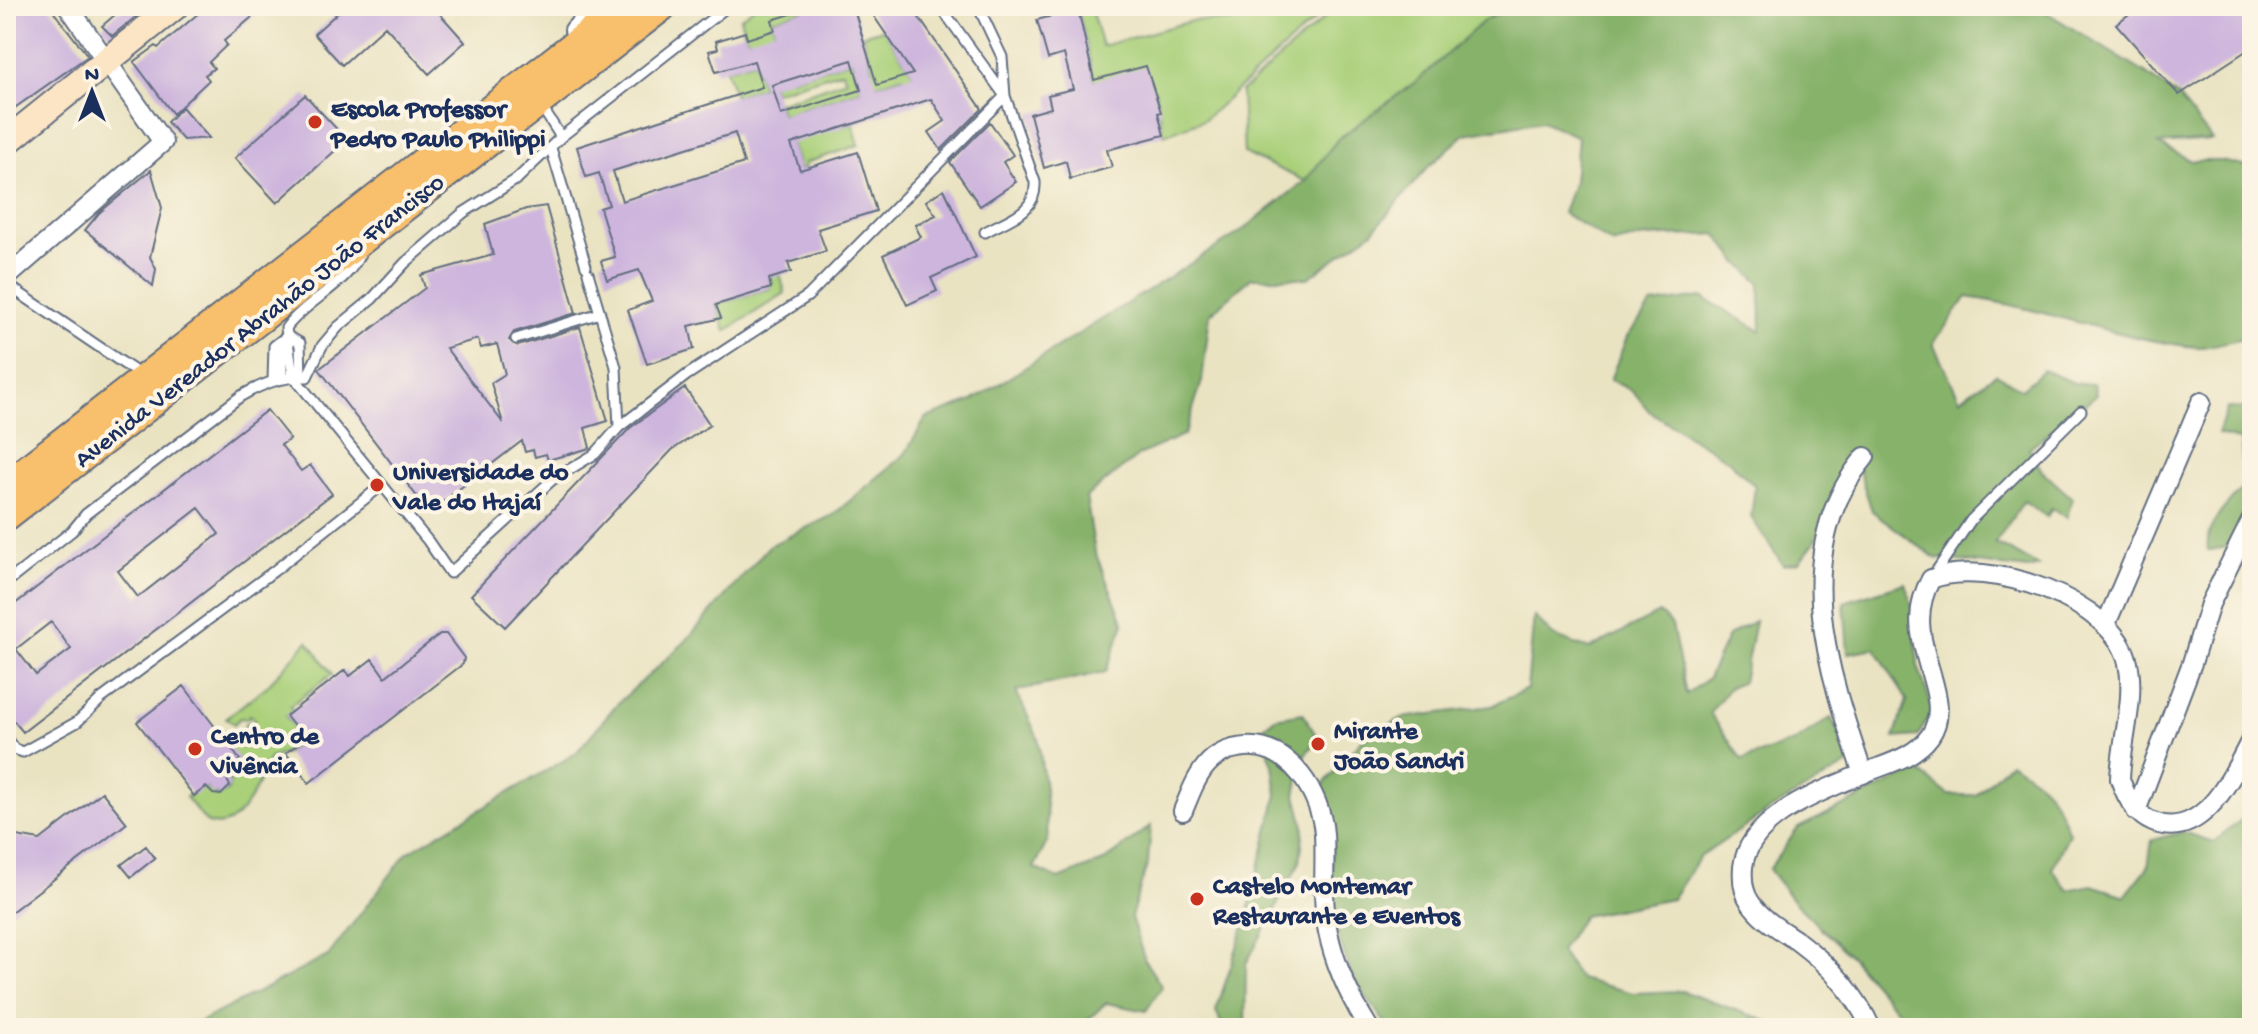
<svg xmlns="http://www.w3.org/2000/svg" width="2258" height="1034" viewBox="0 0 2258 1034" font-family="'Gochi Hand',sans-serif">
<rect width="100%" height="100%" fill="#fcf5e5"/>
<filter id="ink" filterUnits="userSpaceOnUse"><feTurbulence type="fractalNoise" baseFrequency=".0125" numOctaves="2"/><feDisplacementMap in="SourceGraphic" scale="16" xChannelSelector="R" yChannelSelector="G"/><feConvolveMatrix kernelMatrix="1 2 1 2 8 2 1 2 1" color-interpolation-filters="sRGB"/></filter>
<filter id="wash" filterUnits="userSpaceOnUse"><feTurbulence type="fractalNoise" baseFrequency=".006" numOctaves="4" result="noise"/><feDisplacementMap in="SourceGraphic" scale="32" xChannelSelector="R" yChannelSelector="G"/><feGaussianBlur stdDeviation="1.8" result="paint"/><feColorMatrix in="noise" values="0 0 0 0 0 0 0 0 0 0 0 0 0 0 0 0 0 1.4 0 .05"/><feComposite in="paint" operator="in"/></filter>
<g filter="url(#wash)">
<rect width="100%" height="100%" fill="#eae3c2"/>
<path fill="#aad07a" stroke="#62806c" stroke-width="2" d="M756,6H817L772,20L778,41L747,39L740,18Z
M1090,6L1102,46L1195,20L1230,22L1253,15L1264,6H1330L1204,120L1164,135L1155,90L1094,80L1078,9Z
M1338,6H1516L1486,19L1417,81L1338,139L1305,181L1244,153L1241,92Z
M883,29L916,78L901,77L867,88L872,68L862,35Z
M852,60L861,90L781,115L778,103L846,80L842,71L774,92L766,65L791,79Z
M754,61L762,87L735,96L726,69Z
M853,124L859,145L805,163L806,168L800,170L790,140Z
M778,266L785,293L726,331L716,305L771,288L766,270Z
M308,641L332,674L290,706L293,711L286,717L299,733L328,710L333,717L286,753L270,758C259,779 241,838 206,822L186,797L206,787L217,796L228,790L230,782L224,773L219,733L222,731L228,738L231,735L243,747L246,740L240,736L246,723L253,724L254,718L249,715L248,719L240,718L234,724L226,718L267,686Z"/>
<path fill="#87b26a" stroke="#517064" stroke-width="2" d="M1516,6H2036L2145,73L2178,97L2212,140L2158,144L2192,161H2221L2252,168V337C2235,338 2210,348 2198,347C2119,340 2045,308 1967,297L1933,344L1960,399L1996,374L2022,389L2043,370L2074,383L2094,384L2096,395L2029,448L2042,471L2072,498L2067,518L2052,508L2047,517L2024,501L1995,543L2039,566L2028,569L1935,558L1872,511L1857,465L1845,461L1814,543L1799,562L1783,565L1751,517L1755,486L1728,460L1649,411L1633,391L1610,380L1627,337L1652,304L1702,297L1761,331L1760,283L1737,261L1716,234C1681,237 1646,233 1613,244L1563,213L1574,181L1578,137L1542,121L1465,134L1427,168L1373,231L1308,278H1251L1210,314L1202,381L1185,434L1139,455L1086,497L1095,552L1124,623L1106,672L1016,691L1038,738L1045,789L1048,840L1034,868L1059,879L1106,860L1151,826L1148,862L1131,917L1145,961L1162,987L1146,1011L1106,1003L1079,1028H188L328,956L407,853L576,753L616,705L685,642L769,546L833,515L905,454L926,418L972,401L1239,233L1305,181L1338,139L1417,81L1486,19Z
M2227,408L2252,409V506L2229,547L2208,550C2204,524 2228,505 2244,486L2241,441L2218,434Z
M1905,583L1913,608L1918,666L1933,710L1918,736L1894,738L1907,700L1875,648L1848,653L1844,602Z
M1659,613L1672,625L1686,694L1708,678L1728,636L1755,621L1743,682L1729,688L1710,713L1742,760L1794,742L1831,718L1856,760L1770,810L1700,857L1672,899L1583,916L1560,951L1580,979L1633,993L1682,991L1786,1028H1389L1353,979L1332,919L1331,843L1322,786L1362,740L1402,718L1492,706L1527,689L1534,616L1553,636L1589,649Z
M1303,713L1318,739L1304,756L1296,795L1304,826L1300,862L1246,964L1245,1028H1223L1216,1011L1245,923L1277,795L1273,765L1260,730L1275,718Z
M2010,762C2045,783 2055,795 2069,833L2052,869L2068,890L2092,885L2125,896L2148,867L2152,840L2183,832L2214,842L2252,811V1028H1903L1904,1019L1851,957L1794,902L1769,869L1798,828L1917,770L1949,795H1976Z"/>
<g id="blocks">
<path fill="#cdb5dd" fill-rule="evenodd" d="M6,6H49L88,56L6,114Z
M125,6H149L112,36L102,26Z
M207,6H265L224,41L227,45L209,62L214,68L205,75L209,80L173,114L134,62L156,46L158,48Z
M345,6H433L465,42L429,74L385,26L342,65L314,34Z
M817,6H853L877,85L913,74L867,6H911L982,109L941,150L929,132L945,121L931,99L791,144L800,170L858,152L876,211L818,229L826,251L788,263L791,272L769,279L771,288L716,305L721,318L689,326L694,349L647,364L628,310L652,301L639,270L607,280L601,261L615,257L600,208L609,205L599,173L586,177L577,147L762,87L754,61L716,72L709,51L718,49L716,41L745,32L747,39L775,30L772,20ZM852,60L861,90L781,115L772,85ZM735,133L744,163L622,201L613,171Z
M2140,6H2252V47L2179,95L2116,24Z
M1078,9L1094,80L1146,66L1161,112L1158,113L1164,135L1107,150L1112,167L1070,179L1066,161L1044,168L1030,114L1051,108L1048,95L1073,89L1064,54L1048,59L1037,20Z
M305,95L347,140L277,203L235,158Z
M182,107L209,138L183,140L167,122Z
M990,122L1013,155L1003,162L1016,182L980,206L950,162Z
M151,170L162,208L150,257L156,269L153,286L85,230L99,213Z
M944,189L976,257L931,278L937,291L907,305L883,255L921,237L915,225L936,215L926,201Z
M546,206L576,313L514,332L509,340L518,346L580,327L608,421L585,428L590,448L548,460L546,454L535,457L533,450L525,452L522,441L429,512L319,369L425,288L421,275L493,255L485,224L526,209ZM478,339L481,348L497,344L505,374L491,383L503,423L446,348Z
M685,388L710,425L672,450L505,627L471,595L630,428Z
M267,410L290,439L281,445L301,471L310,465L332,494L23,732L14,721L6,726V698L12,693L6,685V611ZM199,508L219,534L138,597L118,571ZM51,622L71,649L36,675L16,649Z
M440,634H446L464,658L463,664L309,783L286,753L304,739L286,716L345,670L350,676L372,659L385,677Z
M184,686L240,760L224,773L230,786L221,795L213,794L206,787L194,796L137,722Z
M102,792L127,823L6,916V844L17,836L40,840Z
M146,846L155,858L131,877L121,865Z"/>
</g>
</g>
<g filter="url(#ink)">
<use href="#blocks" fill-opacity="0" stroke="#636e81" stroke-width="2"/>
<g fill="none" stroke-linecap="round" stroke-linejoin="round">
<g stroke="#636e81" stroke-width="13">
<path id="service" d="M940,6L1005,96L1035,182C1037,213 1008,219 985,232
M541,106L561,137
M551,148L586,266
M362,248C352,283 307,299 286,328L293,376L428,541L450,573L552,480L595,454L619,427L687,375L808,296L1005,96L1002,57L978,6
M588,273L616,367L619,427
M6,284L142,376
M287,336L300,343L301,377
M516,339L600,313
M282,379V349L286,339
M273,381L274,346L287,336
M1931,579L1971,520L2081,411
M6,583L72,531L86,514L241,396C262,384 282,376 307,377L322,346L338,327L372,299L405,263L463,213L517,179L561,137L728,6
M6,738L14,749L23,752L77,722L101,699L274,571L381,486"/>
</g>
<g stroke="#636e81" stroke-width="22">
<path id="minor" d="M574,30L596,6
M6,278L163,142L68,6
M2106,624L2201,402
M1863,774C1828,671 1787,550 1865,457
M1183,811C1196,779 1206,749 1246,747C1290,744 1321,794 1324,834C1326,868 1321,899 1328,932C1335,966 1351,999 1369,1028
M2136,811L2192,663L2210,604L2252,519
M1871,1028C1855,992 1828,964 1797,941C1781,930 1761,919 1750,902C1744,893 1742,879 1743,867C1749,816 1821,792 1862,774C1886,764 1914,758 1930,736C1959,694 1896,640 1931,579C1986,557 2115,600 2128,663C2136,699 2121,742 2120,779C2126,797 2135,815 2153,822C2204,842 2233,774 2252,738"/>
</g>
<g stroke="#636e81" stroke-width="30">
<path id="secondary" d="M6,142L175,6"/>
</g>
<g stroke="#636e81" stroke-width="34">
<path id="primary" d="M6,487L626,6
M6,515L661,6"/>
</g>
<use href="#service" stroke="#fff" stroke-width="9"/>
<use href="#minor" stroke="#fff" stroke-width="18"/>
<use href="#secondary" stroke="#fce5c4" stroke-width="26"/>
<use href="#primary" stroke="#f8bf6c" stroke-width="30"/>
</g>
</g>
<g fill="#c8321e" stroke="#fcf5e5" stroke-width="3">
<circle cx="315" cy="122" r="8"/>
<circle cx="377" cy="485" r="8"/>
<circle cx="1318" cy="744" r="8"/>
<circle cx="195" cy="749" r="8"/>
<circle cx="1197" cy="899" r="8"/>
</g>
<g text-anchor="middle" stroke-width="8" stroke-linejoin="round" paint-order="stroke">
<g font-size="26" font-weight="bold" fill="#1b2f5e" stroke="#fcf5e5" text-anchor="start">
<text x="331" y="116">Escola Professor<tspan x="331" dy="30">Pedro Paulo Philippi</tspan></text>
<text x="393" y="479">Universidade do<tspan x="393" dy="30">Vale do Itajaí</tspan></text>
<text x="1334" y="738">Mirante<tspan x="1334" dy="30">João Sandri</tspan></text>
<text x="211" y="743">Centro de<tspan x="211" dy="30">Vivência</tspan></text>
<text x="1213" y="893">Castelo Montemar<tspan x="1213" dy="30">Restaurante e Eventos</tspan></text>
</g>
<g font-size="26" fill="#1b2f5e" stroke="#fcf5e5">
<text transform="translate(258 319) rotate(-38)" y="9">Avenida Vereador Abrahão João Francisco</text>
</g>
</g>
<rect width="2258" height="1034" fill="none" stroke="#fcf5e5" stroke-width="32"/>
<g transform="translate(92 92)" stroke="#fcf5e5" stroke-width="6" paint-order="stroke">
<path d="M0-6L14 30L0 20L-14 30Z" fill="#1b2f5e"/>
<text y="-12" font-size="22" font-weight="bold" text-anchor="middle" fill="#1b2f5e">N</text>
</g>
</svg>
